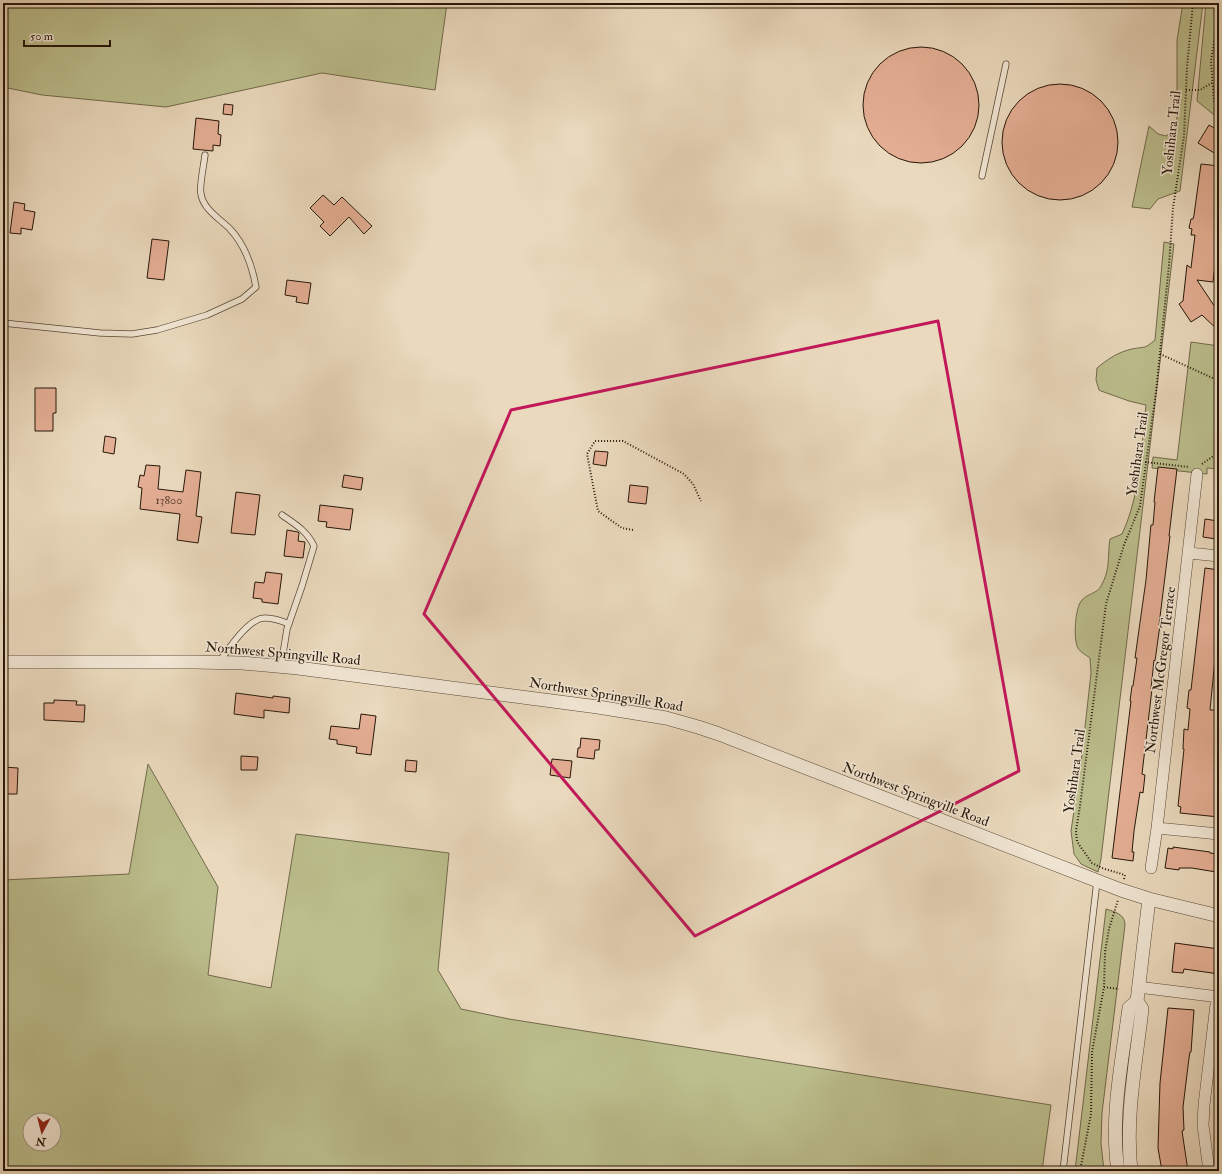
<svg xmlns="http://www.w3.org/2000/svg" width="1222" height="1174" viewBox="0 0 1222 1174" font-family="'IM FELL Double Pica',serif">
<rect width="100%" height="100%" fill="#ead9bd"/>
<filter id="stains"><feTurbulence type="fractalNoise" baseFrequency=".005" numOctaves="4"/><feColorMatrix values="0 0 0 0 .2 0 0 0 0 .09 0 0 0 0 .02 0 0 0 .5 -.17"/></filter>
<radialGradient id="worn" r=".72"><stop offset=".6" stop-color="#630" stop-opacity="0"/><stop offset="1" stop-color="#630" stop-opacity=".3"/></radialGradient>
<path fill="#bcbe8d" stroke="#726a4b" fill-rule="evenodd" d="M3,3H447L435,90L322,73L166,107L42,95L3,87Z
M1183,3H1203L1180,191L1158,199L1150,209L1132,207L1149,126L1158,134L1166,136L1176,129L1177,115V40Z
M1206,3H1219V119L1197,101Z
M1164,242L1174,244L1101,859L1098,872L1081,864L1074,854L1071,831L1081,763L1091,673L1090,658C1086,655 1080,652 1078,648C1073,640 1075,607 1082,600C1087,594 1098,593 1101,586C1111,569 1107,557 1110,539L1122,534C1141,493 1141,448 1146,405L1129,401L1101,391L1099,390L1096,380L1097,368C1108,359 1118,352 1132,349C1146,346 1143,350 1155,340Z
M1191,342L1219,346V469L1207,468V474L1152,468L1153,457L1177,460Z
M148,764L218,887L208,975L271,988L296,834L449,853L438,970L461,1009L509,1019L1051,1105L1042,1171H3V880L129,874ZM30,1120H54V1144H30Z
M1106,909C1115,912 1125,914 1125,925L1102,1113L1101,1143L1104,1171H1075Z"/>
<path fill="#e4ae94" stroke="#271709" d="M863 105a58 58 0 1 1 116 0a58 58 0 1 1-116 0Z
M1002 142a58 58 0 1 1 116 0a58 58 0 1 1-116 0Z
M224,104L233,105L232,115L223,114Z
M196,118L219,121L218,134L221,135L220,146L213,145V151L193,149Z
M1209,125L1219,131V156L1198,143Z
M1201,164L1219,166V203L1217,217L1219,218V233L1213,282L1197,280L1219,313V331L1202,315L1191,322L1179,304L1183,301L1187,265L1191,268L1195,235H1191L1192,229L1189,228L1191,219H1193L1194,215Z
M323,195L334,205L342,197L372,226L364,234L349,217L330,236L320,226L324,222L310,208Z
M14,202L25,204L24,210L35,212L32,230L21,228V234L10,233Z
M152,239L169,241L164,280L147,278Z
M287,280L311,283L308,304L296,302L297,297L285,295Z
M35,388H56V413H53V431H35Z
M105,436L116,438L114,454L103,452Z
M595,451L608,452L606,466L593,464Z
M146,465L160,466L158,489L183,492L186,470L201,472L196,516L202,517L198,543L177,540L180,514L140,509L142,488L138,487L140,475L144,476Z
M1158,467L1177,469L1169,536H1170L1159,625H1160L1155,661L1154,660L1151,689H1152L1142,774L1145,775L1143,793L1140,792L1134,831L1132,852H1134L1133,861L1112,858L1131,701H1130L1132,686H1133L1137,658H1135L1146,580L1150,535L1151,525H1153L1155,502H1154Z
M344,475L363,478L361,490L342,487Z
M630,485L648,487L646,504L628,502Z
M236,492L260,495L255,535L231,533Z
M320,505L353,509L350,530L326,527L327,522L318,521Z
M1205,519L1218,521L1216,539L1203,537Z
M287,530L298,532L299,533L298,541L305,542L303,558L284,556Z
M1205,568L1219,570V619L1210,710H1219V817L1180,813L1181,807L1178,806L1184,749H1183L1184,729L1188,730L1190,709L1187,708L1189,690H1191Z
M266,572L282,574L278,604L262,602V599L253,598L255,582L264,583Z
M236,693L273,698V696L290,698L289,713L264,710V718L234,714Z
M54,700L77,701L76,705H85L84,722L44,720V703H54Z
M361,714L376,716L371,755L356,753L357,747L337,744V740L329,739L331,726L359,729Z
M581,738L600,740L599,750H595L594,759L577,757L578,748H580Z
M241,756L258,757L257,770H241Z
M552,759L572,761L570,778L550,775Z
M406,760L417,761L416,772L405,771Z
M3,767L18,768L17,794H3Z
M1173,847L1210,852V853L1218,854L1216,872L1192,868H1179V870L1165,868L1168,848L1173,849Z
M1175,943L1219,949V974L1184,969L1183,973L1172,972Z
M1168,1008L1194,1010L1191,1052H1190L1189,1058L1183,1107L1184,1130L1182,1131L1188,1171H1162L1158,1148L1160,1083Z"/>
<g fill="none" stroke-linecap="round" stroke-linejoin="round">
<g stroke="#584836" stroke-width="7">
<path id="service" d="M982,176L1006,64
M3,323L100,333L132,334L157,330L207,315L242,299L256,287C252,265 245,245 230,229C220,219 203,209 201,194C199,187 204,164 205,155
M219,662C228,650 248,618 265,618C273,618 282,621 289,624
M281,666L287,629L302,586L314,546C307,531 295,524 282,515
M1063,1171L1097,881"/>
</g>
<g stroke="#584836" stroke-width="12">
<path id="minor" d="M1189,553L1219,556
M1157,828L1219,834
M1151,868L1157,828L1197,474
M1138,987L1219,997
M1209,1171L1203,1125L1204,1105L1217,996"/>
</g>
<g stroke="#584836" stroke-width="14">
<path id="tertiary" d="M3,662H194L242,663L298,668L598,707L666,718L698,727L719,734L1121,890L1149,899L1219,916
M1118,1171C1110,1117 1122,1062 1129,1008L1137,1001L1149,899
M1131,1171C1125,1117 1136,1063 1142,1009L1137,1001"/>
</g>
<path stroke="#271709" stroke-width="2" stroke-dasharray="1 2" stroke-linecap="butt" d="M1219,15L1216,21L1215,37L1211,61L1214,101L1219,108
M1186,90H1200L1212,83
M1160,354L1219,381
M1145,462L1189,467
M1202,464L1219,452
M633,530L622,528L598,511L587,454L595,441H623L684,474L693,484L701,501
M1124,879L1125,875L1102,868L1092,863L1080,846L1077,841L1076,831L1080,806L1106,604L1124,545L1140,506L1156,392L1169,265L1173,208L1184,136L1187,67L1193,3
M1104,987L1119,989
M1080,1171L1091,1114L1092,1052L1104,987L1105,952L1109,929L1118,900"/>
<use href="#service" stroke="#f1e6d4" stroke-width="5.5"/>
<use href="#minor" stroke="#f1e6d4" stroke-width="11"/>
<use href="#tertiary" stroke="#f1e6d4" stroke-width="13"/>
</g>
<path fill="none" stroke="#c2185b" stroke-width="3" stroke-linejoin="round" d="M938,321L1019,771L695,936L424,614L511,410Z"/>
<g text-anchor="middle" stroke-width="3" stroke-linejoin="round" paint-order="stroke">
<g font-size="12" fill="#563d2c">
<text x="169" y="504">13800</text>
</g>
<g font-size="14" fill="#271709" stroke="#f1e6d4">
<text transform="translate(1171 133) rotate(-84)" y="5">Yoshihara Trail</text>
<text transform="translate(1137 454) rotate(-82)" y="5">Yoshihara Trail</text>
<text transform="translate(283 653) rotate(5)" y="5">Northwest Springville Road</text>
<text transform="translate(1160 670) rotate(-83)" y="5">Northwest McGregor Terrace</text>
<text transform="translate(606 694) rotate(9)" y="5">Northwest Springville Road</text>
<text transform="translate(1074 771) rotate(-82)" y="5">Yoshihara Trail</text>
<text transform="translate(916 794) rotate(21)" y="5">Northwest Springville Road</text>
</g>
</g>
<rect width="1222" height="1174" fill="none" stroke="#ead9bd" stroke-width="16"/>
<rect x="4" y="4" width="1214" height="1166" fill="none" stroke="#271709" stroke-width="2"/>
<rect x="8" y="8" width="1206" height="1158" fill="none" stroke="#271709"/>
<g transform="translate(42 1132) rotate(187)"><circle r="19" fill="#f1e6d4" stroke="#a09383"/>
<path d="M0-3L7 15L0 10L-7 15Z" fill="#8f2418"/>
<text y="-6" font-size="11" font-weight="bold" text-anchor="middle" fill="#271709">N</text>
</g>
<path d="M24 40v6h86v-6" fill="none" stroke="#271709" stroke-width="2"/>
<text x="30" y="40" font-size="12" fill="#271709" stroke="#f1e6d4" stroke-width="3" paint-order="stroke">50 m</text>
<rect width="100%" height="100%" filter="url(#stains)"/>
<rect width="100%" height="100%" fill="url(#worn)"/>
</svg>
